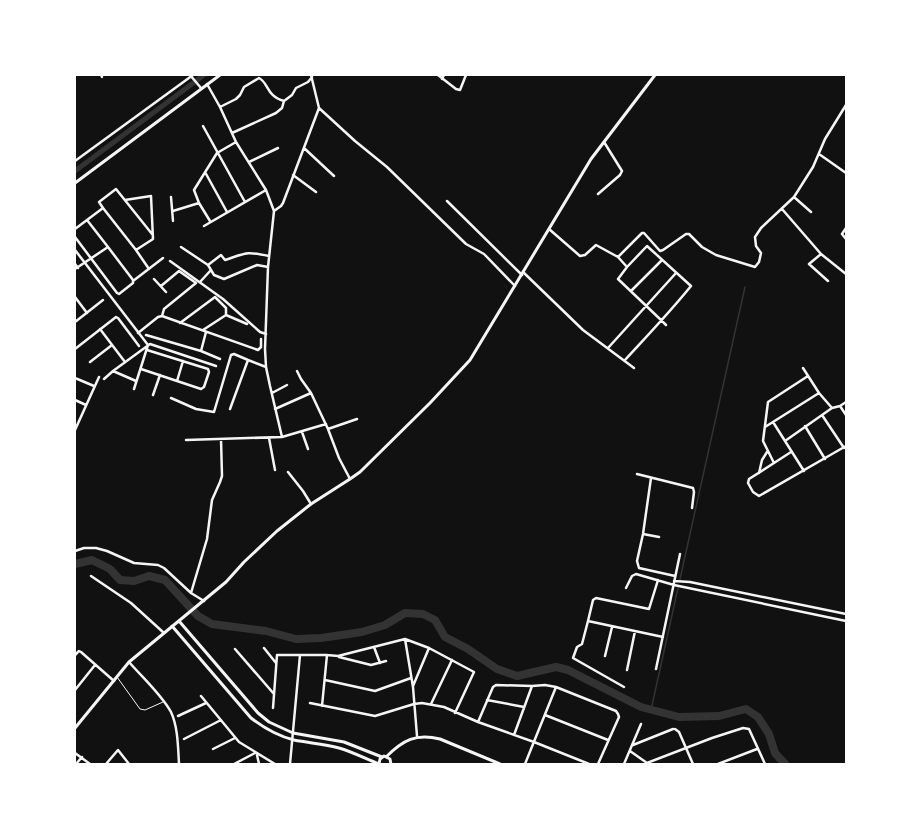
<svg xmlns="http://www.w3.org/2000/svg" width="921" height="839" viewBox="0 0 921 839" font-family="'Zilla Slab',serif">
<rect width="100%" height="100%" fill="#111"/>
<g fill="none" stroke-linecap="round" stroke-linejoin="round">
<path stroke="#333" stroke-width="1.5" d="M680,579L745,287
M651,710L678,588"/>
<path stroke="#333" stroke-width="5" d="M75,171L204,75"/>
<path stroke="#333" stroke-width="8" d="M75,564L92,560L110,569L120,580L134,581L149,576L165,580L198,616L212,624L266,631L296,639L321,638L362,632L385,625L405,613L423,614L435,620L445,637L468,649L497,669L517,676L556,667L568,670L641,707L679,717L719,716L746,709L758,717L769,734L775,753L785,764"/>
<path stroke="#f5f5f5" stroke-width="1" d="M117,677L140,709L145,710L163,702"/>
<path stroke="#f5f5f5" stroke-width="2.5" d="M101,75L102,77
M190,75L201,88
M438,75L456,89L460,90L466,75
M442,79L444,75
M207,84L220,107L236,142L266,190L274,211L268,267L265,349L266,367L270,386L282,437
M220,107L236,99L240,95L244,87L259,78C269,83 266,96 284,101
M319,108L355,141L387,167L466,244L484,254L515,286
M203,126L245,202
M232,133L276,113L282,108L284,101L292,95L296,88L308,82L312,77
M304,148L334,176
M819,154L846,173
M75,161L193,75
M249,162L278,148
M205,172L227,212
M293,175L316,192
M598,194L620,175L622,171L604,142
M171,197L173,221
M794,197L811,212
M125,200L151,196L153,239L136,250
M447,201L522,275
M103,208L99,202L116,189L152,234
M782,209L821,254L846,274
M173,211L199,203
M274,211L281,206L283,203L319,108L311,75
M87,220L103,208L136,250L149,269
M210,221L199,203L194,190L217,153L236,142
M204,226L266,190
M846,228L842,234L846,239
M75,229L87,220L108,247L75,269
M549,229L580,256L585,255L596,245L618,257L627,267
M75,237L117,293L119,294L133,283V280L108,247
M181,247L208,265
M75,250L148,345L134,389
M821,254L809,264L828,281
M618,257L642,233H644L660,251L663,250L686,234H689L702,247L716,255L755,267L759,262L761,253L756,246L755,237L761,228L794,197L813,167L825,139L846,105
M170,261L223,299L260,332L266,334
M75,264L78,268
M268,267L257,265L224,279L214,275L208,265L221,255L225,260C246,253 246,251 269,256
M523,272L583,330L634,368
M154,279L166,292
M133,281L163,258
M200,282L211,270
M631,291L662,260
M75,297L87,313
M226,315L247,324
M162,316L258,350L261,347V339
M75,322L103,300
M180,323L215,297L226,308V315L203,330
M100,329L125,362
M138,333L158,317L162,316L164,309L196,283L179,271L161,286
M146,335L201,351L220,359
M608,348L676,273
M75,349L116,317L118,318L139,346
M201,351L206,332
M625,360C647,336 670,312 691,286L647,246L627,267L618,279L661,320L666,325
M90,362L112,345
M803,368L819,393L832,408L840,406L846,415
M141,369L201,389L204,387L209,372L208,369L147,350
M113,371L150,344L216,366
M297,371L301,379L311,393L328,429L339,458L350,479
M808,376L768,402L763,441L774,463L749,479L748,483L753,492L759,496L846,446
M75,378L94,386
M104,379L113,371L136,381
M177,381L183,361
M272,393L287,385
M153,395L160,375
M171,398L196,409L214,412L231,355L234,354L248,360L266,367
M75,400L86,405
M840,406L846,402
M230,409L248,360
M275,409L311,393
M822,415L844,448
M773,422L785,441
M805,426L825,459
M765,427L819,393
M328,429L357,419
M75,430L99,377
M302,432L308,449
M269,438L275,470
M186,440L282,437L326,424
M774,463L791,452
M804,471L785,441L832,408
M288,472L303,491L311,504
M759,473L762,460L767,452
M637,474L693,488L694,492L692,508
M651,478L643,534L637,561L639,568L675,576
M643,534L659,537
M75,551L84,548H96L107,551L134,563L158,565L164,568L191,593L204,601
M91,576L131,603L164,633
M658,580L649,609L596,598L593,600L588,621L663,637
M674,581L690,582L846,614
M626,588L632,576L636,574L674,585L846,621
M191,593L207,539L212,500L220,482L222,476L221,439
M588,621L582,644L577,647L573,658L624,687
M405,639L413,687L417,736
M374,647L380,663
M264,648L276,663
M235,649L274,694
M75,655L79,651L81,652L114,681
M605,656L612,627
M339,657L371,665L386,661
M129,662C142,677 161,694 171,712C178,727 178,747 179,764
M656,669L680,554
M627,670L635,631
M325,680L375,691L411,678
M413,686L429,648
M75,690L95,665
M201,696L239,742L275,764
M487,700L524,707
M310,703L375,716L414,704L422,703L444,707L478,722L534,742L589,764
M431,704L452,660
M322,706L327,655
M273,708L277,655H327L338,656L405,639L429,648L474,672L455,713
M545,715L608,740
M178,716L206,703
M478,722L493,687L496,685L532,686L545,685L556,687L616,711L618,714L619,717L598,764
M675,729L679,732L693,764
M514,735L532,686
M184,739L221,720
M633,745L673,729
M213,749L235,738
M630,751L647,763L712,738L743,728L749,729L765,764
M75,753L90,764
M257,755L259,764
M76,764L82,757
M106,764L118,750L129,764
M234,764L255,753
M290,764L300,655
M525,764L556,687
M624,764L641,724
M718,764L757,749"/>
<path stroke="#f5f5f5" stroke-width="3" d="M75,183L220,75
M179,621L258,713L269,722L293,733L344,742L382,757
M172,626L251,718C264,728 278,736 294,740C309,743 324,744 339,748C353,752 366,759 379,764
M75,728L129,662L226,582L244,562L277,531L311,504L350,479L360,472L430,403L470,360L591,159L655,75
M386,757C403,740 416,733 440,739L500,764
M379,764L380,759L384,756L390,759L391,764"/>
</g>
<rect width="921" height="839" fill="none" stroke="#ffffff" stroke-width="152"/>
</svg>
